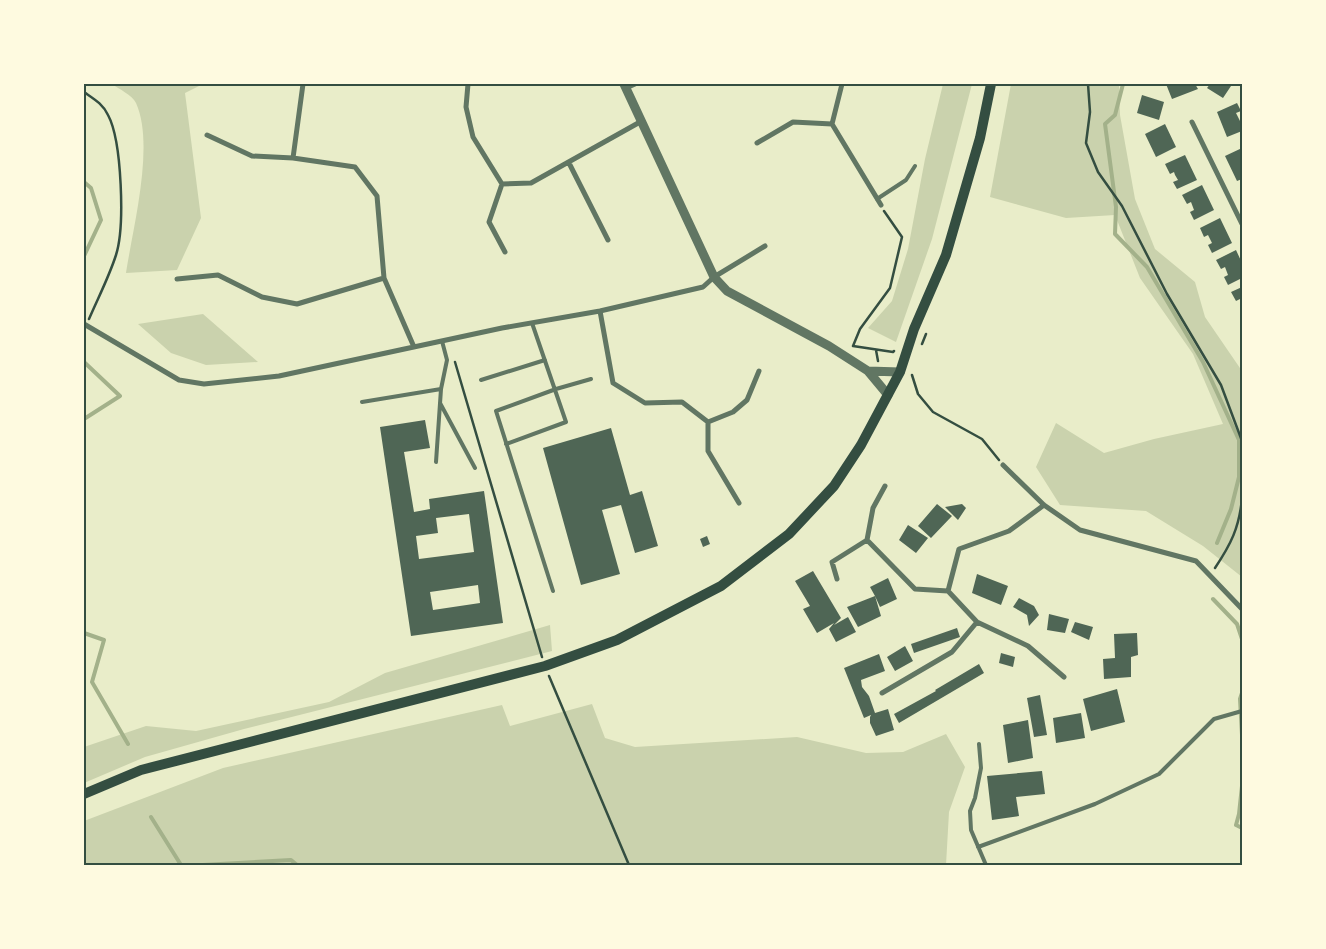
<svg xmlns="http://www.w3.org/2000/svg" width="1326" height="949" viewBox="0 0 1326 949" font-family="Inter,sans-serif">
<rect width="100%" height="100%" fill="#e9edc9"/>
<path fill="#cad2ad" d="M112,84H203L185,93L201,218L177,270L126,273C133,227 155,145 136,103C132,95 119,89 112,84Z
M943,84H972L932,239L896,342L868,328L892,301L908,249L925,159Z
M1011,84H1119L1120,115L1135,199L1155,249L1195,282L1205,317L1242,371V577L1203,546L1146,511L1060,505L1036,467L1056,423L1104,453L1154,439L1223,424L1193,354L1140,278L1115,215L1066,218L990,197Z
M203,314L258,362L206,365L171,353L138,324Z
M550,625L552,651L244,729L145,757L84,783V747L146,726L196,731L329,702L385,673Z
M592,704L605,738L635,747L797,737L866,753L903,752L946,734L965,767L949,812L946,865H84V821L223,768L502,705L510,726Z"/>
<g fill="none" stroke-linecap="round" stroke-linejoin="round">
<path stroke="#a3b18a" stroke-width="4" d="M1123,84L1115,115L1105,124L1116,207L1115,234L1147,267L1203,362L1239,440V477L1231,509L1217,543
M84,182L91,188L101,220L84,256
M84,362L120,396L84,419
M1213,599L1237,624L1242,639
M84,633L104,640L92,682L128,744
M1242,693L1240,699L1242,735
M1242,786L1239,814L1236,825L1242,828
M151,817L181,865
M203,865L291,860L297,865"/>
</g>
<path fill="#4f6655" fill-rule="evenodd" d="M1166,84H1195L1198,89L1172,99Z
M1210,84H1226L1231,86L1223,98L1207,88Z
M1142,95L1164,102L1159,120L1137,113Z
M1237,103L1241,111L1236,113L1240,121L1242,120V131L1227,137L1217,112Z
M1165,124L1176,147L1156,157L1145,134Z
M1242,148V179L1237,181L1225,156Z
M1185,155L1197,180L1177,189L1173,182L1178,180L1175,175L1174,172L1170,174L1165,164Z
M1202,185L1214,210L1194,220L1190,212L1194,210L1191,202L1187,204L1182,195Z
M1220,218L1232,243L1212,253L1208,245L1212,243L1208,235L1204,237L1200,228Z
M1236,250L1242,263V278L1228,285L1224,277L1228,275L1225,267L1221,269L1216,260Z
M1242,287V304L1240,299L1236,301L1231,292Z
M425,420L430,448L404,452L414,512L430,509L429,499L484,491L503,623L411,636L380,427ZM469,514L474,552L419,559L416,536L438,533L436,518ZM478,585L480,603L433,610L430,592Z
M611,428L630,495L642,491L658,546L635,553L621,505L602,510L620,574L581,585L543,448Z
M937,504L952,516L931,538L918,526Z
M962,504L966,508L958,520L945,507Z
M908,525L928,538L916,553L899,540Z
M707,536L710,544L703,547L700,539Z
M813,571L841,618L834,625L848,617L856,632L836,642L829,629L834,623L817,633L803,609L810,606L795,581Z
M977,574L1008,586L1001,605L972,593Z
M888,578L897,599L880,607L875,596L881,616L858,627L847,607L875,596L870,587Z
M1019,598L1034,606L1039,615L1029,626L1027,615L1013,607Z
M1049,614L1069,619L1065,633L1047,630Z
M1075,622L1093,627L1089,640L1071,632Z
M957,628L960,637L914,653L911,644Z
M1137,633L1138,655L1131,657V677L1104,679L1103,659L1115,658L1114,634Z
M905,646L913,661L895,671L887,657Z
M1001,653L1015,657L1013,667L999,663Z
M879,654L885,671L861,680L862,687L869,696L875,713L888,709L894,730L876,736L870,723V717L871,715L864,718L844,668Z
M979,664L984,673L899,723L894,714L936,691L935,690Z
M1117,689L1125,722L1091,731L1083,699Z
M1040,695L1047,735L1034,737L1027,698Z
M1081,713L1085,738L1056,743L1053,718Z
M1028,720L1033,758L1008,763L1003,725Z
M1042,771L1045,794L1016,797L1019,816L992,820L987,776Z"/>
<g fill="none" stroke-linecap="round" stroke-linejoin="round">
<path stroke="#344e41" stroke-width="2.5" d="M1088,84L1090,112L1086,143L1098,172L1122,206L1167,294L1221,385L1242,441
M84,92C94,99 103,104 108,115C122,141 125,227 116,255C109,277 98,298 89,319
M922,344L926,334
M853,346L860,329L890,288L902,237L884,211
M853,346L893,352L894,351
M876,350L878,361
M455,362L542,657
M912,375L918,394L933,412L982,439L999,460
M1215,568C1231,544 1239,528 1242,499
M549,676L629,865"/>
<path stroke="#617663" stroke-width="4" d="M877,199L906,180L915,166
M481,380L545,360
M362,402L441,389
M440,403L475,468
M506,444L566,422L532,323
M436,462L441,389L447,360L442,341
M553,591L496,411L556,389L591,379
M979,744L981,768L975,798L970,811L971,830L986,865
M978,847L1095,804L1159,774L1214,719L1242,711"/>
<path stroke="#617663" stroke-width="5" d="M468,84L466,107L473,137L502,184L531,183L640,122
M842,84L832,124L881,205
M626,88L635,84
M1192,122L1242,224
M207,135L252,156L293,158L355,167L377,196L384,278L414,347
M757,143L793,122L832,124
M293,158L303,84
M569,163L608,240
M502,184L489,222L505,252
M177,279L218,275L262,297L297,304L384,278
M600,311L613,383L645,403L682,402L708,422V451L739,503
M84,324L179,380L204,384L279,376L502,328L600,311L703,287L714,277L765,246
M708,422L733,412L747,400L759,371
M1003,465L1044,505L1080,530L1196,561L1242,609
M885,486L873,508L867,540L915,589L948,591
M1044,505L1009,531L959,549L948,591L977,622L1028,646L1064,677
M837,579L832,562L867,540
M882,693L952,652L977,622"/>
<path stroke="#617663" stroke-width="9" d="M624,84L714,277L727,291L829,346L868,371L888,395
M868,371L900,372"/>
<path stroke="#344e41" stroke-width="10" d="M84,794L141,770L545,666L617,640L721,586L789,534L834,486L861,445L900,372L914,329L946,255L980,138L991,84"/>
</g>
<rect width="1326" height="949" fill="none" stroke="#fefae0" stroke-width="170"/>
<rect x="85" y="85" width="1156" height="779" fill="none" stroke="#344e41" stroke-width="2"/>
</svg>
